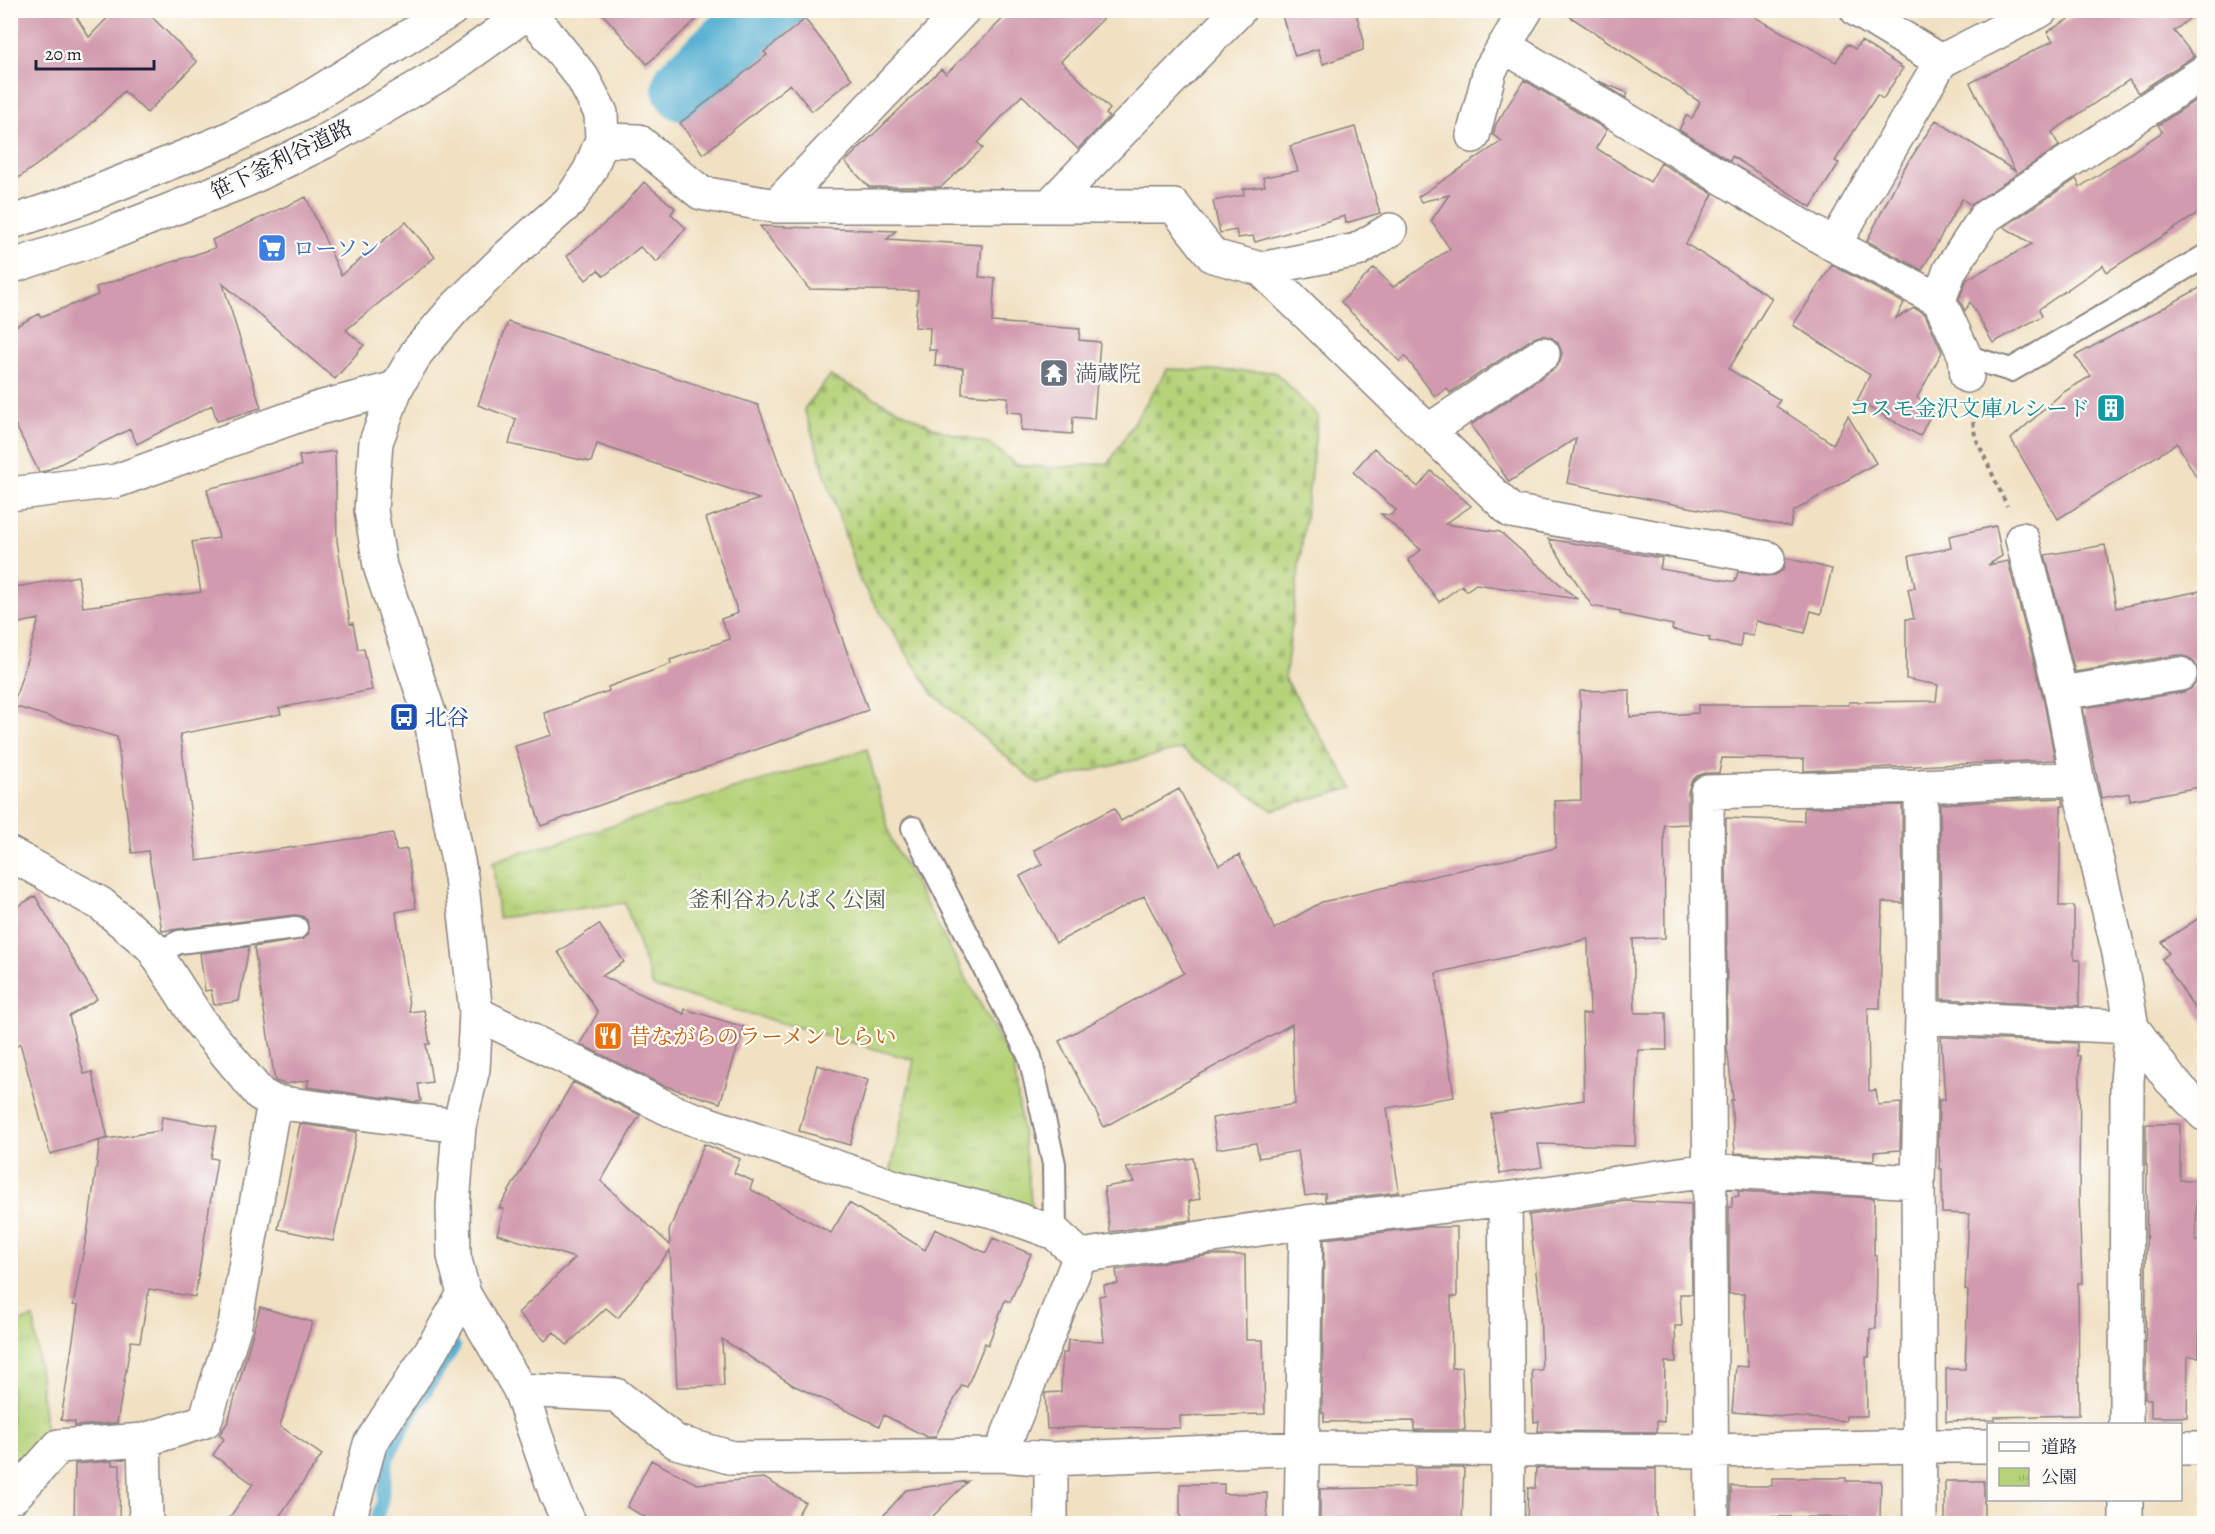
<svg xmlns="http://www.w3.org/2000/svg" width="2215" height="1534" viewBox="0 0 2215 1534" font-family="Alegreya,'Noto Serif JP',serif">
<defs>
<pattern id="cemetery-stones" width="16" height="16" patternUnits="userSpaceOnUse" patternTransform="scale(1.5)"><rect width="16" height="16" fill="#b6d37a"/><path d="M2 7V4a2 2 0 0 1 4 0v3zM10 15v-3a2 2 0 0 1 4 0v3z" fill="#9cb56a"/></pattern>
<pattern id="park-tufts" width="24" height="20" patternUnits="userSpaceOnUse" patternTransform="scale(1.5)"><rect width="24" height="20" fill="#b6d37a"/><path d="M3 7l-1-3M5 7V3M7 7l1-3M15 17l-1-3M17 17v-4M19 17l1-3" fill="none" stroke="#9cb56a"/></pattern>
</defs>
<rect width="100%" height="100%" fill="#fdfcf7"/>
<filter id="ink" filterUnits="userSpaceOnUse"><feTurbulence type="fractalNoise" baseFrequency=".0167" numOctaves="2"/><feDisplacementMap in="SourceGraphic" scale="12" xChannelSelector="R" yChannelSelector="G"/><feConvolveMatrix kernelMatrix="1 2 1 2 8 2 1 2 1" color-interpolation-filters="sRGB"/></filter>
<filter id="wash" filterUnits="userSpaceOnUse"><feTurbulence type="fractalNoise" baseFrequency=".008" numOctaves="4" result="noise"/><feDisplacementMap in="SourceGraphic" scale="24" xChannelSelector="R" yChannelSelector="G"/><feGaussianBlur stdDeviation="1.35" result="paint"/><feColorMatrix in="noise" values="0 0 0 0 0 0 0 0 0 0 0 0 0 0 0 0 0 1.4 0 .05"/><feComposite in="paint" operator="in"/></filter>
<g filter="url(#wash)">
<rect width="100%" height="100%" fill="#f1e1c3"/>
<path fill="url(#cemetery-stones)" stroke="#6c7a5a" stroke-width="1.5" d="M1167,369L1275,372L1318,416L1285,679L1353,788L1272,810L1181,749L1038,784L933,694L860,581L804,409L830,376L939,430L990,444L1017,465L1052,468L1109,463Z"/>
<path fill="url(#park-tufts)" stroke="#6c7a5a" stroke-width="1.5" d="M867,749L891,840L1014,1066L1032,1208L890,1175L914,1060L653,987L625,903L498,918L493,861Z
M34,1318L46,1436L11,1482V1324Z"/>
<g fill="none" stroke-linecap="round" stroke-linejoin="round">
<path stroke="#54afd2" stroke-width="12" d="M375,1524L382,1503L388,1459L406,1423L455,1346"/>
<path stroke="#54afd2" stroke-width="70" d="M687,87L769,10"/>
</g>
<g id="blocks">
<path fill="#d19aae" d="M10,10H72L89,37L115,10H145L197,62L147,113L124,91L86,129L10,184Z
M599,10H707L647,64Z
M1012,10H1112L1061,61L1110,109L1106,114L1109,117L1078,149L1022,95L978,143L983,148L941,187H869L845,162L941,69L946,74Z
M1280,10H1355L1363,37V50L1323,64L1318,49L1295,56Z
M1560,10H1742L1836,62L1847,44L1855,49L1861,41L1903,68L1883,99L1877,95L1835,161L1839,163L1811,207L1732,156L1730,161L1679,130L1686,116L1692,118L1700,102Z
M2084,10H2200L2174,31L2194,56L2138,93L2129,80L2052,132L2059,146L1971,205L1962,199L1922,270L1867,241L1903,170L1936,120L2015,171L1970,83L2053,41L2047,32Z
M805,19L852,79L812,111L790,84L703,154L680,123L767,55L764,52Z
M1524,80L1607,130L1596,148L1650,182L1661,163L1713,194L1686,244L1772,298L1729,369L1780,400L1776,406L1833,444L1848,416L1876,463L1794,511L1790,527L1567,483L1576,438L1509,482L1471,425L1554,369L1560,362L1562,353L1558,343L1552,338L1542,335L1533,338L1450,393L1447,388L1435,397L1405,356L1400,362L1341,302L1374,268L1393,287L1450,249L1431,221L1449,195L1421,202L1418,197L1502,141L1493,135L1496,124Z
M1598,81L1628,93L1626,98Z
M2205,94V209L2107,272L2103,265L2039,309L2042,316L1993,343L1970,302L1965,311L1959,299L1967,279L2032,244L2004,227L2076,179L2080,187L2162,132L2158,125Z
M1355,127L1380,213L1346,223L1345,216L1255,242L1253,236L1238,238L1236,230L1220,233L1213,201L1244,195L1243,189L1265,186L1263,177L1298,171L1290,146Z
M644,182L675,208L671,214L686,228L657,262L640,247L604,276L598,270L586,280L567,256L619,211Z
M306,197L341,275L406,222L435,257L346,330L364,345L335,379L223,284L261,408L217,421L212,405L137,444L130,429L46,471L39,472L10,414V329L39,314L40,317L98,295L96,287L215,248L212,240Z
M760,226L896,231L887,239L982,245L979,277L995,278L992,322L1080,329L1079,340L1100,342L1094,419L1073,417L1072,434L1021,430L1022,413L1007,412L1008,397L962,394L963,368L935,366L936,350H929L930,328L915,327L918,291L809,289Z
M1832,265L1904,303L1896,318L1914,308L1925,314L1942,352L1917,398L1934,408L1920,436L1857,401L1870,375L1793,325Z
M2205,285V492L2177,443L2058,519L2011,439L2062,393L2091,376L2075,356Z
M508,322L758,405L868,710L541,826L515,746L552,735L544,713L609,691L608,687L671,664L670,660L730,639L721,619L738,613L706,518L759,499L597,444L591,462L509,444L516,419L478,405Z
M1374,448L1418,487L1431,471L1471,506L1445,524L1500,532L1577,599L1476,584L1466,591L1462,585L1439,602L1408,560L1421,550L1381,514L1391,515L1396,510L1353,472Z
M335,451L337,541L350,624L353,623L358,649L364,648L372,690L279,708L281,714L180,734L197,861L393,833L396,851L407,849L416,908L396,912L410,1012L424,1010L430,1044H426L432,1082L418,1084L421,1101L416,1102L307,1087L309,1080L285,1084L275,1081L254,947L304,939L309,933L307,920L302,916L294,915L162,931L148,851L132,853L117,737L13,706L39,619L10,625V588L78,576L83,607L201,592L192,542L219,538L207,489L301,466L299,456Z
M1996,526L2002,556L1988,565L2008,561L2043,697L2055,760L1804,771V759L1722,758L1719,773H1706L1697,776L1691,782L1688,792V824L1664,825L1665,938L1633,939L1635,1013H1666L1667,1050H1638L1635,1146L1538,1144L1542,1167L1500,1174L1491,1114L1584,1100L1582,1014H1590L1588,939L1436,973L1454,1097L1387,1108L1399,1192L1325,1201V1193L1305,1196L1298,1151L1259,1158L1256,1143L1217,1149L1212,1118L1295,1104L1292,1024L1104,1127L1059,1041L1184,973L1144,896L1056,943L1020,876L1042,865L1034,850L1114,808L1121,821L1179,789L1219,865L1239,855L1265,906L1274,929L1322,902L1556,848L1555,801L1581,800L1580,691L1630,690V717L1698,713V705H1849V702L1936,701L1938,685L1906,679V619H1914L1908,589L1915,588L1909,556L1951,548L1949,536Z
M1548,539L1662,558L1660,569L1735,582L1738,572L1765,576L1775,575L1783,570L1786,558L1832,569L1821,614L1811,611L1805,633L1756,621L1753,636L1742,634L1740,647L1709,641L1710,638L1672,630L1673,625L1620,614L1621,611L1592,606Z
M2105,545L2116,608L2205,590V786L2130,800L2129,793L2101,798L2083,708L2184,692L2191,689L2197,681L2199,672L2194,662L2187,657L2178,655L2075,672L2045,555Z
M2062,798L2064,806H2061L2059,906H2074V960H2080L2079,1006L1941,999L1940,804Z
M1902,805L1903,903L1882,902L1880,1008H1868L1869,1091L1876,1090L1878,1105L1901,1103L1900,1150L1874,1152V1161L1735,1153L1731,1100H1733L1727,1046L1726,818L1804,821V808Z
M35,896L97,999L69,1016L84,1074L92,1072L108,1138L50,1154L20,1043L10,1052V911Z
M2205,914V1024L2162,959L2169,953L2162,942Z
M599,924L624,962L602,976L684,1014L685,1009L744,1027L720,1103L662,1085L580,1044L598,1012L558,952Z
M249,947L239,1001L214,1005L211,990L205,991L200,953Z
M1941,1037L2077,1043V1056H2080L2079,1196L2082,1283H2078L2079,1415L1995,1417V1420L1946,1421V1369H1965L1968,1291L1965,1290L1969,1214L1942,1213V1169H1940L1939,1147H1938L1939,1100H1945Z
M817,1065L868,1080L850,1145L799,1131Z
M573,1082L640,1115L601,1181L670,1245L669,1231L704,1144L740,1159L734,1173L753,1181L750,1189L831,1233L849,1203L925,1250L935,1229L986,1253L993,1238L1031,1254L1010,1302L1005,1300L988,1345L985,1343L967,1387L962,1385L935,1437H927L884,1415L879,1426L793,1385L722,1339L724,1386L677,1387L670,1250L618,1318L606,1308L567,1345L554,1332L545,1341L518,1313L575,1258L497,1234L504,1209L499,1208Z
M162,1117L217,1126L211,1158L217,1159L195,1297L149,1289L140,1342L131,1341L117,1423L75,1426V1422L61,1420L78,1306L73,1305L88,1228L100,1140L160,1131Z
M300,1124L357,1132L333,1241L278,1229Z
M2146,1124H2180V1180H2197L2196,1241H2205V1285H2200L2199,1357L2188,1356L2187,1417H2151V1399H2145L2147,1165H2146Z
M1193,1158L1200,1199L1189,1201L1192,1220L1110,1232L1104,1187L1134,1182L1126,1168Z
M1738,1191L1874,1198V1256H1877L1876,1329H1870L1869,1357H1866L1867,1416H1846V1421L1732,1412L1736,1366L1748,1367L1744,1294H1729V1207H1732V1197L1739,1196Z
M1627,1201L1691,1204L1692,1294H1680L1682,1326H1675L1676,1362H1665L1664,1422L1657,1421V1432L1538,1431L1539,1421L1534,1422L1532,1370H1542L1540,1305L1529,1215Z
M1427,1227H1457V1297H1451L1452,1368L1462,1367L1465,1430H1414V1421L1324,1422V1413H1322L1324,1239Z
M1210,1255H1245L1246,1340H1263L1265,1414L1180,1416V1428L1083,1427L1047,1429L1045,1393L1061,1392L1062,1353H1067L1068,1340L1104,1341L1099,1296L1105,1295L1104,1285L1118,1284L1116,1270Z
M260,1307L312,1322L280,1426L322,1455L274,1524H225L253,1484L213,1455L224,1439L219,1435L228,1422Z
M651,1460L697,1484L764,1478L805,1502L792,1524H657L627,1507Z
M112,1461V1465H120L119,1524H74L75,1464Z
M1415,1468H1464L1462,1524H1320V1489L1414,1487Z
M1536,1468L1656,1469V1524H1527L1528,1488H1535Z
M1772,1478H1846V1481H1881L1880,1518L1731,1516V1486H1772Z
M968,1481L925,1524H876L906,1490Z
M1945,1481H1984V1524H1945Z
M1180,1484H1224V1494L1267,1493V1524H1180Z"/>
</g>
</g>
<g filter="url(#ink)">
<use href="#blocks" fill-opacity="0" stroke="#8a827f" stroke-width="1.5"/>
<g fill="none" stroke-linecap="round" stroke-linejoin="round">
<g stroke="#8a827f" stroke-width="26">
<path id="service" d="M1965,356L2011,370L2204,257
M913,828L1030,1057L1054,1164L1055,1233
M155,954L179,942L296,928"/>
</g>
<g stroke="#8a827f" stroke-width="36">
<path id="minor" d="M1857,10L1941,61
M1504,46L1834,245L1939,300L1965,356L1967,376
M1473,136L1490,70L1526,10
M602,140L638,141L701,193L776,206H1049L1239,10
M776,206L963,10
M1049,206H1174L1213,256L1261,269L1511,511L1768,558
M1834,245L1941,61L2041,10
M1261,269L1357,250L1390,230
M1939,300L1950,270L1985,217L2204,72
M1428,431L1543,354
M10,494L116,481L319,408L396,388
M2022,539L2061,693L2077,778L2119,953L2132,1027L2127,1081L2126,1424
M2061,693L2180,674
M10,854L101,904L152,947L200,1022L260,1094L274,1102L459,1126
M476,1013L679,1114L895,1187L1000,1213L1055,1233L1080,1256
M1922,1017L2132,1027L2170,1079L2204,1114
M1505,1199L1508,1449L1507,1524
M1080,1256L1306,1222L1505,1199L1708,1170L1918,1182
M520,1390L616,1395L676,1442L733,1458L1000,1455L1051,1459L1301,1448L1712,1451L1920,1446H1988
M2180,1448H2204
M1000,1455L1080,1256
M10,1496H14L59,1446L144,1440
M2126,1500V1524
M146,1524L144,1440L205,1421L235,1325L274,1102
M348,1524L370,1444L434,1346L464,1294
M1051,1524V1459
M1301,1524L1306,1222
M1712,1524L1707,792L1921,786L2077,778
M1920,1524L1918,1182L1922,1017L1921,786"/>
</g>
<g stroke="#8a827f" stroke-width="36">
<path id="tertiary" d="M528,10L582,77L601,113L602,140L590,170L570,201L509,255L454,309L417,352L396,388L376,442L371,510L380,566L430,716L461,877L476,1013L473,1069L459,1126L453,1206L454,1256L464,1294L520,1390L556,1494L570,1524
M10,223L77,200L224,141L298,105L451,10
M10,267L96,239L244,181L324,142L444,72L531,10"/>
</g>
<path stroke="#8a827f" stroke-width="4" stroke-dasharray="4.5 4.5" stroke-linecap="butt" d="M1972,413L1975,436L2007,506"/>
<use href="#service" stroke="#fff" stroke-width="22"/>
<use href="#minor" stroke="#fff" stroke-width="33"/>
<use href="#tertiary" stroke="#fff" stroke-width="33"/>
</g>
</g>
<defs>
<g id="supermarket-square" transform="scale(1.5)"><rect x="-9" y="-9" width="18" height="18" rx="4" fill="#3f7fe0" stroke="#fdfcf7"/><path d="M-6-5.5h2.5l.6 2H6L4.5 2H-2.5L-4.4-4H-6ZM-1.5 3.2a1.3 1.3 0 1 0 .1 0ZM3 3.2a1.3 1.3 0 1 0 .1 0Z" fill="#fff"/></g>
<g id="temple-square" transform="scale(1.5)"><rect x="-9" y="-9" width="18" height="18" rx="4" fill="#6b7280" stroke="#fdfcf7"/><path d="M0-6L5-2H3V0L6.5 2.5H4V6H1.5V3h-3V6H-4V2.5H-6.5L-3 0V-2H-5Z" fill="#fff"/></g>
<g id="building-square" transform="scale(1.5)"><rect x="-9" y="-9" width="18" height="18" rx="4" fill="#0f9aa8" stroke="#fdfcf7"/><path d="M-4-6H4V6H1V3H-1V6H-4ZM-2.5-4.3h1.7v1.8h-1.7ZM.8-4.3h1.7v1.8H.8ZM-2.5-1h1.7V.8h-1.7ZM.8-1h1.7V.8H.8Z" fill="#fff"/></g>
<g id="bus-square" transform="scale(1.5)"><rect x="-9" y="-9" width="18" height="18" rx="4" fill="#1a4fb4" stroke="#fdfcf7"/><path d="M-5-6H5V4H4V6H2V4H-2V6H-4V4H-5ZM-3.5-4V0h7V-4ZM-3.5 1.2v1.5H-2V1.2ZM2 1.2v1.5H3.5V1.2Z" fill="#fff"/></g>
<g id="restaurant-square" transform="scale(1.5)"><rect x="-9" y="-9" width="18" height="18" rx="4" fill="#e8710a" stroke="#fdfcf7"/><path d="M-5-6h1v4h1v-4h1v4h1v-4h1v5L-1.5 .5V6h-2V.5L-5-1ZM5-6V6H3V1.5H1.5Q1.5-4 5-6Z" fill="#fff"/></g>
</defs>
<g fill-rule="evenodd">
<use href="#supermarket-square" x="272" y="248"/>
<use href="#temple-square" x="1054" y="373"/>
<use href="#building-square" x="2111" y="408"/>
<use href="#bus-square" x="404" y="717"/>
<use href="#restaurant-square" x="608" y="1036"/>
</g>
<g text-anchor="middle" stroke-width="4.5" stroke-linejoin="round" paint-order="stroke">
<g font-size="22" fill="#22223b" stroke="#fdfcf7">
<text transform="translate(281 159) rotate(-26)" y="8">笹下釜利谷道路</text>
</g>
<g font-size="22" fill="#366cbe" stroke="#fdfcf7" text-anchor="start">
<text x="293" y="256">ローソン</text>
</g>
<g font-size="22" fill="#5b616d" stroke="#fdfcf7" text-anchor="start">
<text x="1075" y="381">満蔵院</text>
</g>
<g font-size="22" fill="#0d838f" stroke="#fdfcf7" text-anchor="end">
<text x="2090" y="416">コスモ金沢文庫ルシード</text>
</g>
<g font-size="22" fill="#164399" stroke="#fdfcf7" text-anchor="start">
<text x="425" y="725">北谷</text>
</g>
<g font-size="22" fill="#4e574e" stroke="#fdfcf7">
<text x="787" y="907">釜利谷わんぱく公園</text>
</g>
<g font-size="22" fill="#c56008" stroke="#fdfcf7" text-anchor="start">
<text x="629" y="1044">昔ながらのラーメン しらい</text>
</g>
</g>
<rect width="2215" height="1534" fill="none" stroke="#fdfcf7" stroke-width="36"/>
<rect x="1987" y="1423" width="195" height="78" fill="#fdfcf7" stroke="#a5a5ac" stroke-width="1.5"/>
<rect x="1999" y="1442" width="30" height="9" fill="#ffffff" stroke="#a5a5ac" stroke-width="1.5"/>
<text x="2041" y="1453" font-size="18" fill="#22223b">道路</text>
<rect x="1999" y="1468" width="30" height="18" fill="url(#park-tufts)" stroke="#a5a5ac" stroke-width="1.5"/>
<text x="2041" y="1483" font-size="18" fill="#22223b">公園</text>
<path d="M36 60v9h118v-9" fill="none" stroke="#22223b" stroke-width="3"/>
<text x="45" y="60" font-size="18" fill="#22223b" stroke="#fdfcf7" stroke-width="4.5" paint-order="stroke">20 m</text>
</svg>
